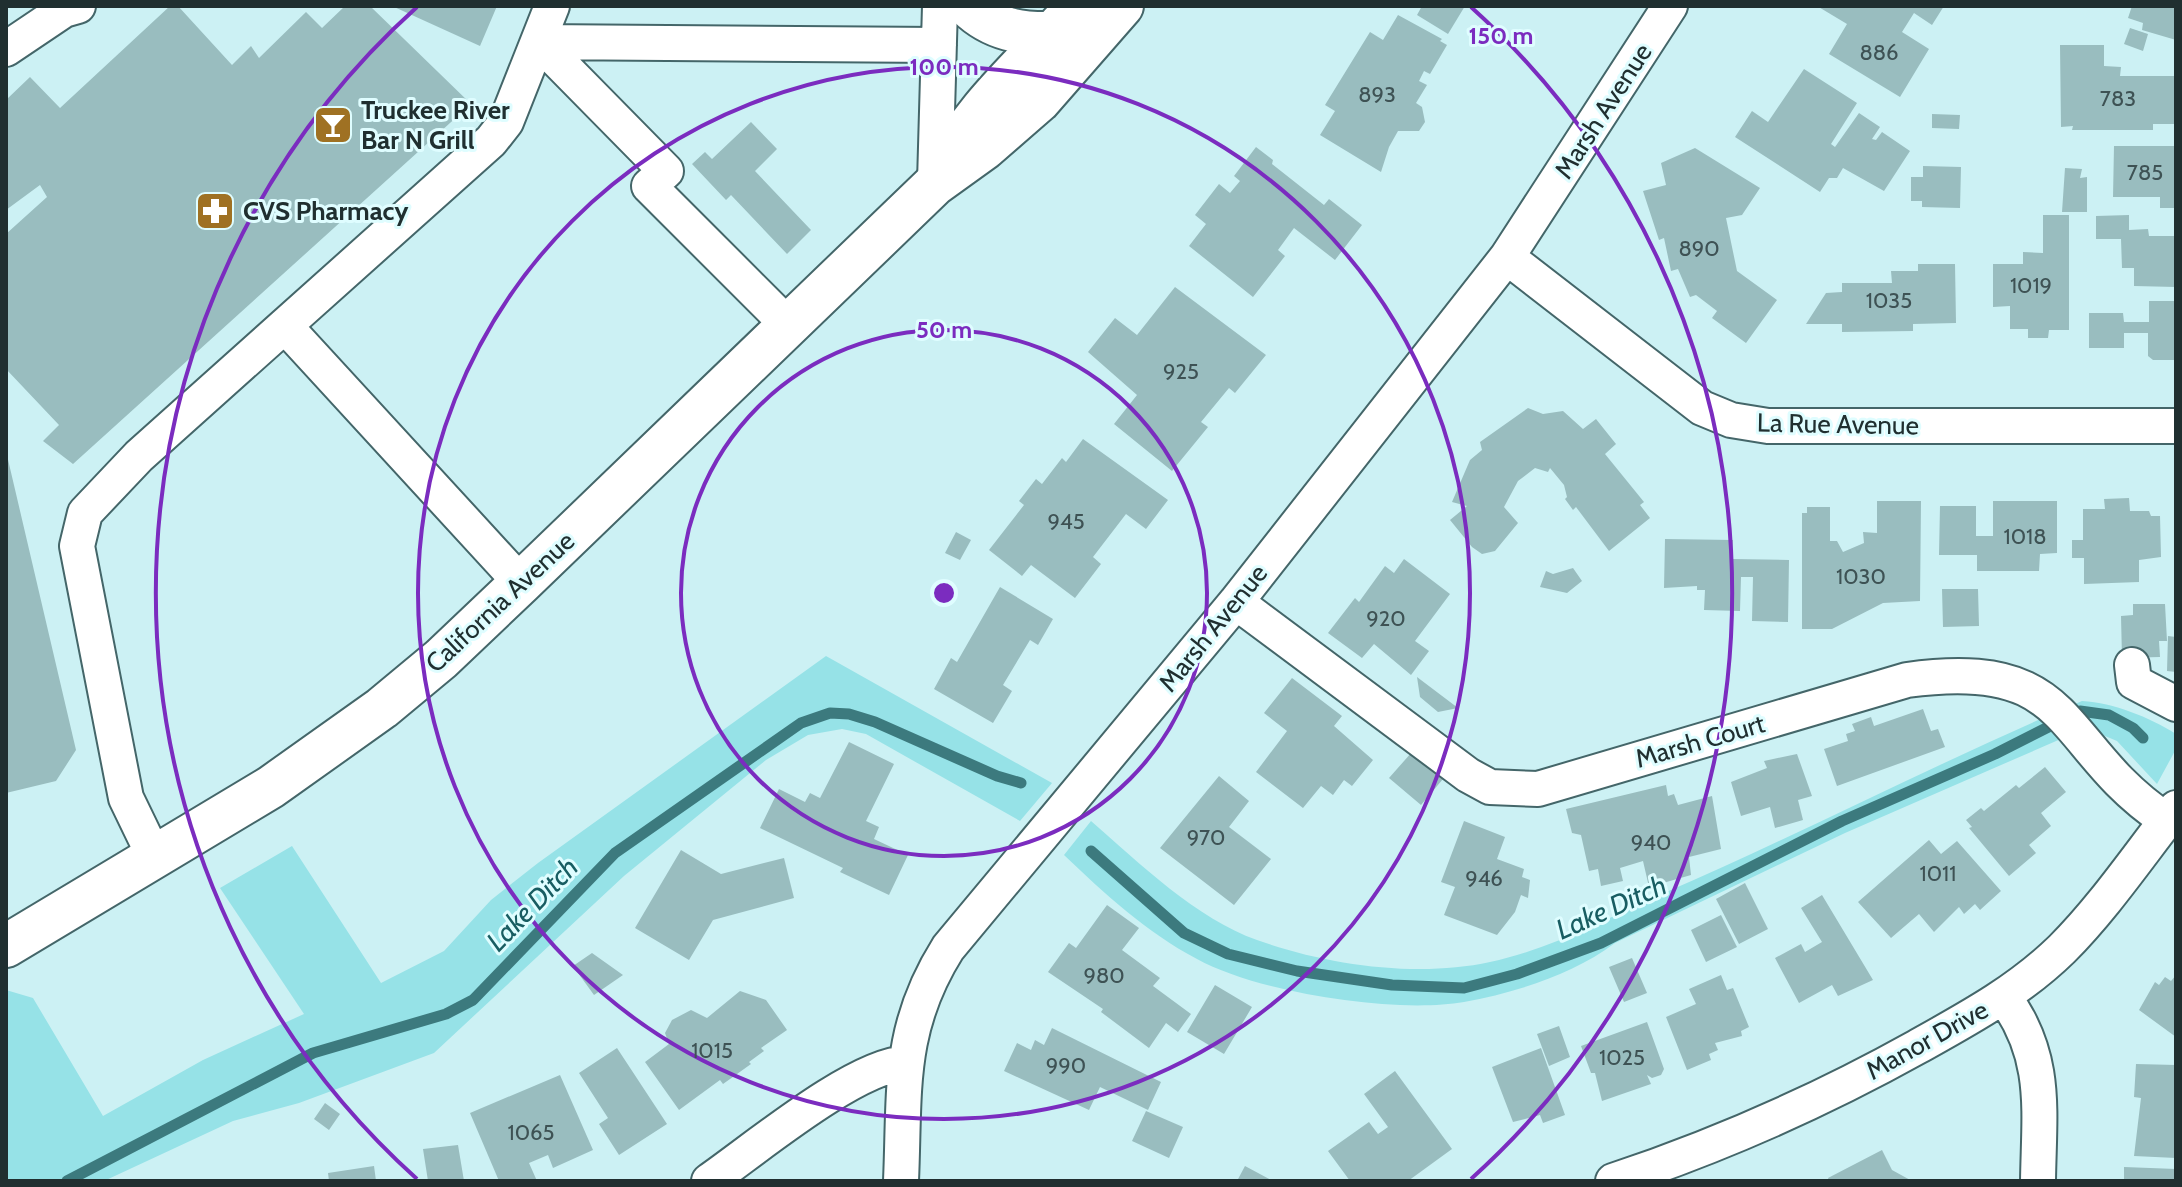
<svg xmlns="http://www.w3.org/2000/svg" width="2182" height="1187" viewBox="0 0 2182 1187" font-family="Cabin,sans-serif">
<rect width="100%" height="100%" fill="#ccf1f4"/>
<path fill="#96e2e7" d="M826,656L1052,783L1020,821L866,734L842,729L808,735L766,760L624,876L434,1053L299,1103L233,1121L104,1181H6V990L33,998L103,1116L203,1060L304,1014L220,888L292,846L381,983L444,951L491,900L538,863Z
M2082,701C2114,703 2149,717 2176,734V749L2157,784L2117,741L2086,728L1845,833L1615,943C1572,975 1517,992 1464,1002C1395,1014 1259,993 1197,959C1146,932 1105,894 1064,855L1091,821C1139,863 1197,919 1257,940C1327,965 1417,978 1490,962C1551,949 1608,918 1664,893C1805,832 1941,761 2082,701Z"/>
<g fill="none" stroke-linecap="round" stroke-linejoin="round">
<path stroke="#3c7a7e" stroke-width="11" d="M1091,851L1184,933L1228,954L1297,971L1392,985L1464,988L1517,974L1601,943L1842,821L1995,754L2080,711L2109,715L2133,728L2143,738
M67,1181L313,1053L446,1014L473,1000L615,853L801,723L830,713L849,714L875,722L997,776L1021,783"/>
</g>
<path fill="#99bdbf" d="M170,6H178L232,65L251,46L259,58L306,12L322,28L345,6H370L471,104L73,464L43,441L59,425L6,369V234L47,197L40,185L6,210V100L30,77L60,108Z
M392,6H497L480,46Z
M1422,6H1465L1448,34L1417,15Z
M1817,6H1944L1932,25L1914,13L1902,32L1929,49L1900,97L1829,54L1847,24Z
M2132,6H2176V40L2142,30L2143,23L2128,18Z
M1398,15L1442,39L1440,41L1447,45L1430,74L1424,71L1419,81L1427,85L1416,103L1422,107L1425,122L1419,131H1398L1389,147L1381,172L1320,135L1335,111L1325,105L1370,32L1383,40Z
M2130,28L2148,34L2143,51L2124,44Z
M2060,45H2104V66L2121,67L2120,76H2176V124H2153V130H2072L2073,126L2061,127Z
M1804,69L1857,103L1831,144L1835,147L1859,113L1880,127L1872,139L1876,140L1882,132L1910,151L1884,191L1843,168L1837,178H1829L1820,192L1735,137L1752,111L1768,122Z
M1932,114L1960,115L1959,129L1932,128Z
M751,122L777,149L755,171L811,230L787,254L731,195L726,200L692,164L705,152L712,159Z
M2114,146H2176V208H2160V197H2113Z
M1256,147L1273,160L1272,164L1324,205L1329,199L1362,225L1335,260L1294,228L1278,250L1285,256L1253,297L1189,246L1206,224L1195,215L1219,184L1230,193L1240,181L1234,176Z
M1695,148L1760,188L1742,215L1726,218L1737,271L1777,300L1746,343L1712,318L1717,311L1696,295L1690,297L1678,269L1671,271L1664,238L1659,240L1643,191L1666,185L1661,163Z
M1923,166L1961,167L1960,208L1922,207V201H1911V177H1923Z
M2065,168L2082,169L2080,178L2087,177V212H2062Z
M2043,215H2069V330H2049L2048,338H2028V329H2010V306L1993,307V264H2023V252L2043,253Z
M2129,215V230L2148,229L2149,236H2176V287L2134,286V268H2122L2121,239H2096V216Z
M1918,264H1955L1956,323L1913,324V331L1842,332V324H1806L1826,293L1842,292V283H1892L1891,271H1918Z
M1175,287L1266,355L1235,393L1229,388L1201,422L1208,427L1172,471L1114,424L1137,395L1088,352L1115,318L1137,335Z
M2149,301H2176V360H2153L2148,356V333H2124V348H2089V313H2123L2124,322H2149Z
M1528,408L1543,414L1563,411L1583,429L1596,419L1616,444L1605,454L1644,502L1640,505L1650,518L1609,551L1576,507L1573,510L1565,499L1567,497L1564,485L1550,468L1548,472L1535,468L1518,481L1504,507L1518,523L1495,551L1482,554L1472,547L1450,520L1467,506L1452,502L1470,460L1482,450L1480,442Z
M1083,439L1168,500L1146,529L1126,514L1093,557L1101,564L1075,598L1031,565L1022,576L989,550L1024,505L1019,501L1036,479L1042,484L1062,458L1066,462Z
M6,451L76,750L56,781L6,793Z
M2129,498L2130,511H2149L2151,516H2160L2161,557L2139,560V582L2084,584V558H2072V540H2083V509H2105L2104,499Z
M1877,501H1921L1920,601L1883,603L1832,629H1802V513H1807V507H1830V541H1837L1843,552L1864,543L1863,532L1877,533Z
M1993,501H2057V553L2040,554L2039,571H1977V555H1939L1940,506H1976V536H1993Z
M956,532L971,540L960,560L945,553Z
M1665,539L1733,540L1732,559L1789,560L1788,622L1752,621L1753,577H1741L1740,611L1704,610L1705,590H1697V586L1664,588Z
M1404,559L1450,594L1415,641L1429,651L1411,675L1374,644L1362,658L1328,633L1355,598L1359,602L1385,566L1394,573Z
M1573,568L1582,581L1567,593L1540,587L1546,571L1553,574Z
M1000,587L1053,619L1038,645L1030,640L1003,685L1012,691L993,723L934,689L951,658L957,662Z
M1942,589H1978L1979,626L1943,627Z
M2133,604H2165L2167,641H2159L2160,657L2122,658L2121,616L2133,615Z
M2168,636L2176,637V672L2167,671Z
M1417,677L1458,708L1438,712L1420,697Z
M1292,678L1342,716L1334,726L1373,760L1352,786L1344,780L1333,795L1321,786L1303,808L1256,772L1287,731L1264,713Z
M1923,709L1931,731L1938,729L1945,747L1837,786L1824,749L1848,741L1846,734L1855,731L1852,724L1871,717L1874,726Z
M849,742L894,764L866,821L879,827L874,839L908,855L889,895L840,872L843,868L760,828L779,789L805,802L810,793L820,798Z
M1412,752L1443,779L1421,805L1389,778Z
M1797,754L1812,796L1798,800L1803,820L1775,828L1770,807L1741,816L1731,782L1767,768L1764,761Z
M2045,767L2066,792L2041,813L2051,826L2029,845L2036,853L2009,876L1969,828L1972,827L1966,820L1981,808L1984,811L2016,785L2019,788Z
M1219,776L1249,801L1229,827L1271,859L1234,905L1160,848Z
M1666,785L1668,796L1674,794L1678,805L1712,796L1721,849L1689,857L1691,875L1649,887L1643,861L1620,868L1623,881L1601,886L1598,869L1589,871L1581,835L1572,833L1566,809Z
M1464,821L1505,837L1497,859L1524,869L1522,877L1530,880L1528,898L1521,895L1515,912L1497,935L1444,915L1455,887L1441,882Z
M1929,840L1941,854L1957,841L2001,891L1980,910L1975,904L1964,914L1959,907L1934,932L1919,914L1891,938L1858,902Z
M681,850L721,874L784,858L794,898L713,920L689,960L635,928Z
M1745,883L1768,929L1739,944L1716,899Z
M1822,895L1873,980L1838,996L1832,985L1799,1003L1775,958L1801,944L1805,952L1822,942L1801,908Z
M1107,905L1139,928L1122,950L1160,978L1153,986L1191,1014L1178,1032L1166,1023L1149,1048L1101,1012L1103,1009L1048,972L1069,943L1076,948Z
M1721,915L1737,947L1706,962L1691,930Z
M592,953L623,975L594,995L573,966Z
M1632,958L1647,993L1624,1002L1609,967Z
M1721,975L1727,990L1733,988L1749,1027L1741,1031L1742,1036L1715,1043L1718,1050L1709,1054L1711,1060L1687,1070L1666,1017L1696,1004L1689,989Z
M2176,975V1037L2139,1010L2155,982L2159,985L2165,977L2171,981Z
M1215,985L1252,1007L1224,1054L1187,1032Z
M740,991L766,1000L787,1030L761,1048L764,1051L749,1062L751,1064L723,1084L720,1080L679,1110L645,1062L669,1044L665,1033L672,1020L691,1010L707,1018Z
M1647,1022L1664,1069L1661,1075L1652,1078L1647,1075L1651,1084L1602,1101L1595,1073H1591L1581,1046Z
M1559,1026L1570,1057L1549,1066L1537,1034Z
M1052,1028L1161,1082L1148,1110L1100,1087L1089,1110L1004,1071L1017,1043L1031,1050L1035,1040L1044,1045Z
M617,1048L667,1124L619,1155L599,1124L608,1118L579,1073Z
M1541,1048L1565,1115L1543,1123L1540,1115L1513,1122L1492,1067Z
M2136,1064L2176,1065V1158L2134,1156L2141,1098L2134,1097Z
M1395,1071L1452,1149L1408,1181H1350L1328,1151L1369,1122L1378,1134L1388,1127L1364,1094Z
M560,1075L593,1150L553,1168L548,1155L529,1163L537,1181H499L470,1113Z
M325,1103L340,1114L329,1130L314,1119Z
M1146,1111L1183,1127L1169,1158L1132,1141Z
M458,1145L464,1181H428L423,1149Z
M1882,1150L1892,1170L1912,1181H1829L1828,1178Z
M374,1166L376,1181H329L328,1173Z
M1245,1166L1273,1181H1237Z
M2124,1167L2176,1169V1181H2124Z"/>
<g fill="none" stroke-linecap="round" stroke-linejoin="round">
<g stroke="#446669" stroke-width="38">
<path id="minor" d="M539,42L666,171L649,186L789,326
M539,42L939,45
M6,49L64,10L78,6
M935,182L940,6
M1507,257L1702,408L1731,420L1768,426H2176
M285,326L521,583
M1236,602L1468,775L1490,787L1538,789L1907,680C2079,656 2054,745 2166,820
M2132,665L2134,682L2176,704
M155,858L126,798L77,546L85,513L139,456L491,141L506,122L552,6
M2004,997C2048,1057 2039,1110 2038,1181
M709,1181C755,1149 854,1066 906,1063
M901,1181C905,1090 897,1029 948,948L1236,602L1507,257L1670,6
M1613,1181C1718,1146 1820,1101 1917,1047C1969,1018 2019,991 2062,949C2104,907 2139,855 2176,808"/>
</g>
<g stroke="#446669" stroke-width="46">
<path id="major" d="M968,6C993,30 1021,34 1054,33
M941,172C973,106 1030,61 1077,6
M6,946L271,787L382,708L441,659L521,583L935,184L985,148L1039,101L1122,6"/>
</g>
<use href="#minor" stroke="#fff" stroke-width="34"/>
<use href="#major" stroke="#fff" stroke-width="42"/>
</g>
<g fill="none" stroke="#7b2cbf" stroke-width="4">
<circle cx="944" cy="593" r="263"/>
<circle cx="944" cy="593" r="526"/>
<path d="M417 1179A788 788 0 0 1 417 7M1471 7A788 788 0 0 1 1471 1179"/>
</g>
<defs>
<g id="bar-square" transform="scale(2)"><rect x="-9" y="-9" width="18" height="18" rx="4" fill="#9f7123" stroke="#dffdff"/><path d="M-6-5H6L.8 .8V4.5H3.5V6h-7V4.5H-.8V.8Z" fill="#fff"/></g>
<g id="pharmacy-square" transform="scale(2)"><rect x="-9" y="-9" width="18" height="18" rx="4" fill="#9f7123" stroke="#dffdff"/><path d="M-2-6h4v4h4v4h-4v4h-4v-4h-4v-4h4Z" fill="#fff"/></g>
</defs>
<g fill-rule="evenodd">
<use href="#bar-square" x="333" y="125"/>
<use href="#pharmacy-square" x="215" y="211"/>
</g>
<g text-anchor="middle" stroke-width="6" stroke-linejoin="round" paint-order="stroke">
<g font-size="22" fill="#3e5254">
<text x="1879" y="60">886</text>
<text x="1377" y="102">893</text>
<text x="2118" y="106">783</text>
<text x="2145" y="180">785</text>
<text x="1699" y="256">890</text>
<text x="2031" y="293">1019</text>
<text x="1889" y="308">1035</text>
<text x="1181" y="379">925</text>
<text x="1066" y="529">945</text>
<text x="2025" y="544">1018</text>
<text x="1861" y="584">1030</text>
<text x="1386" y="626">920</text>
<text x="1206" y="845">970</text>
<text x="1651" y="850">940</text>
<text x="1938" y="881">1011</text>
<text x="1484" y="886">946</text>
<text x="1104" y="983">980</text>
<text x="712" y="1058">1015</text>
<text x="1622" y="1065">1025</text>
<text x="1066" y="1073">990</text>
<text x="531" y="1140">1065</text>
</g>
<g font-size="26" font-weight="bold" fill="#202f30" stroke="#dffdff" text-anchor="start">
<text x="361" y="119">Truckee River<tspan x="361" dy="30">Bar N Grill</tspan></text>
<text x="243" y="220">CVS Pharmacy</text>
</g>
<g font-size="26" fill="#202f30" stroke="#dffdff">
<text transform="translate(1603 111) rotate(-57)" y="9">Marsh Avenue</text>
<text transform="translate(1838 424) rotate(1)" y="9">La Rue Avenue</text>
<text transform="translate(500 602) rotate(-43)" y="9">California Avenue</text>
<text transform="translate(1213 628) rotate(-51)" y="9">Marsh Avenue</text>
<text transform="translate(1700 741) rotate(-16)" y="9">Marsh Court</text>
<text transform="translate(1927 1040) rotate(-29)" y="9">Manor Drive</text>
</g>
<g font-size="28" font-style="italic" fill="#185d62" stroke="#dffdff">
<text transform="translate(532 904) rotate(-46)" y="10">Lake Ditch</text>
<text transform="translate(1611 907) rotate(-24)" y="10">Lake Ditch</text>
</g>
</g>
<circle cx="944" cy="593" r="12" fill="#7b2cbf" stroke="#dffdff" stroke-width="4"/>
<g font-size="24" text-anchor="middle" font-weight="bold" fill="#7b2cbf" stroke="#dffdff" stroke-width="6" stroke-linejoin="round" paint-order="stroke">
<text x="1501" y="44">150 m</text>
<text x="944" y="75">100 m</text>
<text x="944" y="338">50 m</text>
</g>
<rect width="2182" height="1187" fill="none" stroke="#202f30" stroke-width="16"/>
</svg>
